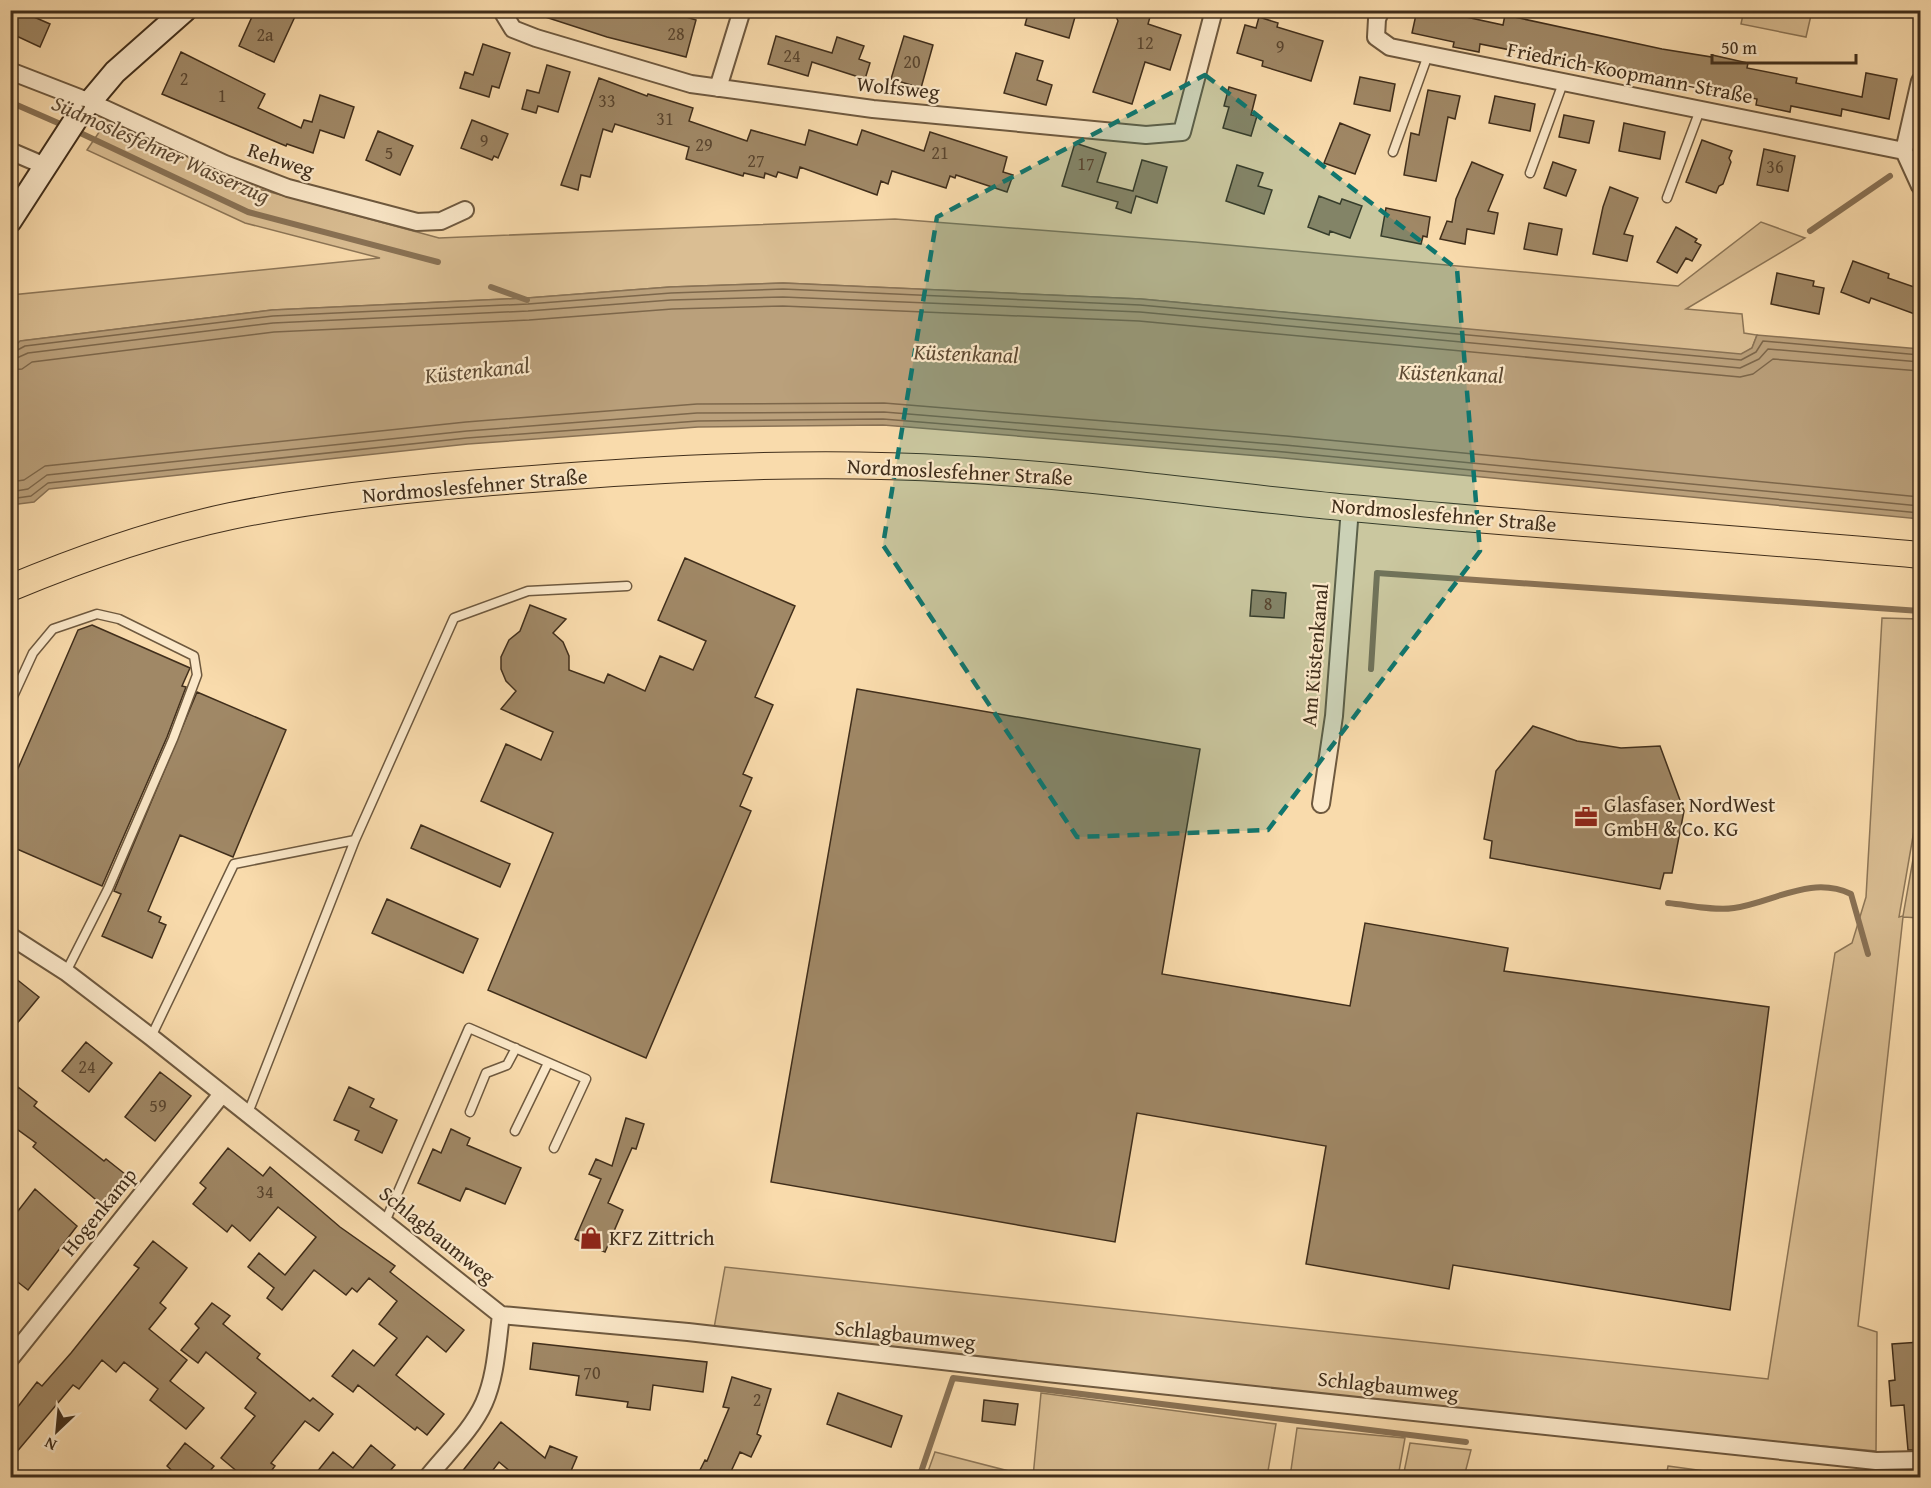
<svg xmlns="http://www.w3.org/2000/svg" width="1931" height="1488" viewBox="0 0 1931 1488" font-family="'Gentium Book Plus',serif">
<rect width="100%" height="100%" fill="#f9dbac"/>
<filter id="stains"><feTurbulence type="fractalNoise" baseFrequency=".00333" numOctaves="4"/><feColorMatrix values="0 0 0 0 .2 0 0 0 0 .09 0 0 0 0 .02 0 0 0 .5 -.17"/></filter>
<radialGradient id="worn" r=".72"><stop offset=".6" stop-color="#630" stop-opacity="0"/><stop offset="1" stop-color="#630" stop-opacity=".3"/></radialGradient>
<path fill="#dabe93" stroke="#8d7657" stroke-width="1.5" d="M1744,10H1812V11L1806,37L1741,24Z
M108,119L259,189L439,238L895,219L1195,242L1678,286L1761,222L1805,238L1686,309L1742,314L1744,333L1757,335L1752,348L1741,355L1141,299L783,283L670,287L527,298L272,310L21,341L11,350V295L380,258L245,223L87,150Z
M1882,618L1920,619V796L1899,917L1903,916L1920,820V918L1903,917L1858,1326L1877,1332L1876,1451L1612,1426L714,1328L725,1267L1768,1379L1835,953L1852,943L1866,897Z
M1041,1393L1276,1424L1267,1477H1033Z
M1297,1428L1405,1438L1398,1477H1290Z
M1410,1443L1471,1450L1464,1477H1403Z
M935,1452L1032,1477H926Z
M1668,1466L1749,1477H1666Z"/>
<path fill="#baa07b" stroke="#897255" stroke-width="1.5" d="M783,283L1141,299L1741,354L1752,348L1757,335L1920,349V519L1284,458L883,425L698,427L468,444L49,489L34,502L11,505V350L20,341L272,310L527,298L670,287Z"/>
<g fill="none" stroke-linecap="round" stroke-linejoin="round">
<path stroke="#7d674b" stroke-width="1.5" d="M10,354L25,346L273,316L528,304L671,293L783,289L1140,305L1741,360L1756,352L1763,341L1920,355
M10,361L28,353L273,323L528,311L671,300L783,297L1140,312L1740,368L1759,359L1768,349L1920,362
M10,370L22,369L32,362L274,332L529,320L672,309L783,306L1139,321L1740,377L1753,374L1773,359L1920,371
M10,482L24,480L45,466L466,422L697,404L884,403L1286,436L1920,497
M10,492L28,489L47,475L467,431L697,413L884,412L1285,445L1920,506
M10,499L31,496L48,483L467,438L698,421L883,419L1284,452L1920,513"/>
<path stroke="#897255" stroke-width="6" d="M10,102L65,126
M74,130L248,212L438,262
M1810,231L1890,176
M491,287L527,300
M1371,669L1377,573L1920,611
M1668,903C1689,905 1713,911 1734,908C1774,902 1811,875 1851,894L1868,954
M919,1478L953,1378L1466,1442"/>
</g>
<path fill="#a08866" stroke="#402e1b" stroke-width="1.5" d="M18,10L50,24L40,47L10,33V26Z
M255,10H298L274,62L239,46Z
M537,10H664L696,20L686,57L607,37L536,14Z
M1029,10H1077L1069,38L1025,25Z
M1113,10H1152L1148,24L1181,35L1170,70L1145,62L1132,104L1093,92L1118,21Z
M1417,10H1434L1503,25L1505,15L1662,49L1712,57V55L1748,63L1747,68L1797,78L1796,83L1862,97L1866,73L1897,79L1889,119L1842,109L1841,116L1791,106L1790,112L1756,105L1757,99L1480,44L1479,52L1453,47L1454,42L1412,33Z
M1259,17L1278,23L1277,27L1323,41L1311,81L1262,66L1263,61L1237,53L1245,25L1256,28Z
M776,36L832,53L837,37L864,46L859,59L870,63L865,79L812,62L808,76L768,64Z
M904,36L933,45L921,88L891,79Z
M483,44L510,53L499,88L492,86L489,97L460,88L465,72L473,75Z
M181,52L265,94L258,108L301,128L304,120L312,122L320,95L354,107L344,138L320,130L313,153L287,144L286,146L162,94Z
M1016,53L1043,61L1037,80L1052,85L1046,105L1004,93Z
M547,65L570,72L558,112L538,106L536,113L522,109L527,90L539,93Z
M1360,77L1395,84L1390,111L1354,104Z
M599,78L647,96L648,94L693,108L689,121L747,141L751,130L805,145L809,130L857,145L862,130L924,151L930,132L1007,157L1003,172L1013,175L1007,192L956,175L955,178L950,176L946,188L892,171L888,184L881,181L877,195L800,167L797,178L778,172L776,177L765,173L764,178L744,173L743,176L686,159L689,147L615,124L612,132L603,129L590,177L581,175L578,190L561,185Z
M1229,87L1256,95L1251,115L1257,116L1251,136L1223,128L1229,107L1224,106Z
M1428,90L1460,96L1455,119L1448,117L1436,181L1404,175L1411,133L1419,135Z
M1495,96L1535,104L1530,131L1489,123Z
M1564,115L1594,121L1589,143L1559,137Z
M472,120L508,134L498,158L494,156L492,160L461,148Z
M1340,123L1370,135L1355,174L1324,163Z
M1624,123L1665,132L1660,159L1619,151Z
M378,131L413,146L400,175L366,160Z
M1702,140L1732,151L1729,158L1731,162L1723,184L1719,186L1716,193L1686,182Z
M1075,143L1106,153L1097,182L1133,191L1142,160L1167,167L1157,203L1136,196L1131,213L1116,208L1118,202L1062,186Z
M1764,149L1795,156L1788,191L1757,185Z
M1472,162L1503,175L1488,211L1498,213L1494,234L1467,229L1465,244L1440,239L1447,221L1452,222L1456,199Z
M1553,162L1576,170L1566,196L1544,188Z
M1237,165L1263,173L1258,186L1272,190L1264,214L1226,201Z
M1610,187L1638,198L1624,234L1633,236L1627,261L1593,254L1603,207Z
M1319,196L1340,204L1342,199L1362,206L1350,238L1330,231L1329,235L1308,227Z
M1386,208L1430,217L1427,237L1423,236L1421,244L1381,236Z
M1529,223L1562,229L1557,255L1524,249Z
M1676,227L1697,239L1695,242L1701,245L1692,261L1686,258L1677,273L1657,262Z
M1853,261L1889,274L1888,278L1920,289V316L1871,298L1869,303L1841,292Z
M1777,273L1814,281L1813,286L1824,288L1819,314L1771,304Z
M685,558L795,606L755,697L773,705L743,774L752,778L740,806L751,811L646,1058L488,990L553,833L481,801L506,744L541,760L553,732L501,709L516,691L506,681L501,669V657L509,640L520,631L530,605L566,619L553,633L563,642L569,656V670L604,683L608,674L645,691L660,656L693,670L706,641L658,620Z
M1252,590L1286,593L1284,618L1250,616Z
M92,625L190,668L182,686L186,687L167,737L102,886L10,846V787L78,630Z
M857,689L1200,749L1162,974L1350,1006L1365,923L1508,948L1504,971L1769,1007L1730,1310L1453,1265L1449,1289L1306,1264L1326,1146L1137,1113L1115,1242L771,1182Z
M197,692L286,730L233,857L180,835L148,911L161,917L159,922L166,925L152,958L102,936L121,894L114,891Z
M1533,726L1577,741L1621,748L1660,746L1684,811L1672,873H1664L1660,889L1490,858L1492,841L1484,839L1496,771Z
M421,825L510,864L500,887L411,848Z
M387,899L478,939L463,973L372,933Z
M10,974L39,997L10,1032Z
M86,1042L112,1063L89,1092L62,1071Z
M160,1072L191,1096L155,1141L125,1117Z
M18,1087L37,1102L34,1106L104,1161L106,1159L125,1174L101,1204L33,1147L36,1143L10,1124V1097Z
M349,1087L374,1099L370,1107L397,1120L382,1153L355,1140L359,1131L334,1120Z
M626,1118L644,1124L636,1149L632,1148L608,1203L623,1210L605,1252L575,1239L601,1179L589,1174L596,1159L612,1166Z
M451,1129L470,1138L467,1145L521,1168L505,1204L466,1188L460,1201L418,1183L433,1149L441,1153Z
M228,1148L263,1176L270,1167L340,1227L395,1266L390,1272L464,1330L446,1352L427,1336L396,1375L444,1414L427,1435L417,1427L415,1430L358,1385L353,1392L332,1376L353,1350L374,1366L397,1338L379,1324L397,1301L369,1278L357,1292L352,1288L346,1295L314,1270L282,1310L267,1298L274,1288L248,1267L259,1253L285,1275L316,1237L278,1207L250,1241L232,1225L227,1232L193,1204L206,1188L200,1183Z
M35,1189L77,1226L28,1290L10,1276V1205L18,1211Z
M153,1241L187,1268L160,1303L166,1308L149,1329L187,1360L170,1381L204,1408L186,1429L150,1400L158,1389L124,1362L116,1372L102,1360L79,1389L73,1385L10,1460V1417L37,1382L42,1386L71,1353L139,1268L134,1265Z
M212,1303L230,1316L223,1324L260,1354L257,1358L310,1401L313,1398L333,1414L319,1431L305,1421L271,1463L275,1466L266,1478H245L221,1458L255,1416L245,1408L256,1393L206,1352L198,1363L181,1350L199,1328L195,1324Z
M1920,1342V1450H1908L1904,1405L1891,1406L1889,1381L1895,1380L1892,1344Z
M533,1343L707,1362L703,1392L653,1385L650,1410L627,1407L628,1402L576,1395L579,1376L530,1369Z
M732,1377L771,1389L757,1434L761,1436L751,1457L740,1452L728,1478H696L705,1460L707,1461L729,1408L723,1407Z
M838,1393L902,1416L891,1447L827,1424Z
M984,1400L1018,1404L1015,1425L982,1421Z
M501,1422L545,1458L550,1446L577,1457L568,1478H518L499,1462L487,1478H457Z
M185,1443L214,1466L204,1478H180L167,1466Z
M371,1445L395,1465L384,1478H312L333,1452L353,1468Z"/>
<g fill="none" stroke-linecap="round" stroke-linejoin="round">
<g stroke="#6e593f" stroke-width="11">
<path id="lane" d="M1393,152L1428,55
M1530,173L1563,83
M1667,198L1700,110
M10,703L33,653L53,629L97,614L119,619L194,656L197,675L173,739L108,889L66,972
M151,1037L234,864L355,840L454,618L528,591L627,586
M470,1112L486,1073L507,1065L516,1048
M248,1113L355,840
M515,1131L548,1063
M385,1222L469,1028L586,1079L554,1148"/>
</g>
<g stroke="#6e593f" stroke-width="20">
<path id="street" d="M1381,10L1377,19L1376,37L1390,47L1904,151L1920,81
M502,11L513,29L536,38L691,84L873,109L1146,135L1182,132L1214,10
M10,71L90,102L225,164L288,188L417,222L441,221L465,210
M718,88L742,10
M10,151L45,166
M1904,151L1920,186
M1321,804L1334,716L1350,508
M10,936L66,972L151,1037L501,1315L688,1332L1047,1373L1876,1461L1920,1460
M10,1359L222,1094
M427,1478C446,1454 472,1430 484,1403C496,1376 497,1344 501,1315"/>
</g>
<g stroke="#402e1b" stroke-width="26">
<path id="secondary" d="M10,221L78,116L115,72L185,10"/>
</g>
<g stroke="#402e1b" stroke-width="28">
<path id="primary" d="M10,588C82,558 155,532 231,516C338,494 449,485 558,477C692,467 821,461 955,469C1088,476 1219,496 1351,508C1540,526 1731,538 1920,555"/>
</g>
<use href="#lane" stroke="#fbe8c9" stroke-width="8"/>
<use href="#street" stroke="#fbe8c9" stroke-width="16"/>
<use href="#secondary" stroke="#fbe8c9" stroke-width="22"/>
<use href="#primary" stroke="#f9dbac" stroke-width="26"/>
</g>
<path fill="#0f766e" fill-opacity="0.2" stroke="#0f766e" stroke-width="4.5" stroke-dasharray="12 8" stroke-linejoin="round" d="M1205,75L1457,269L1480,551L1268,830L1077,837L883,545L937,217Z"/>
<defs>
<g id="office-bare" transform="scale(1.8)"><path d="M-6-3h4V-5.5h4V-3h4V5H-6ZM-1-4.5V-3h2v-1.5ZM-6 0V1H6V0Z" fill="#8f2418" stroke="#fbe8c9" stroke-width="2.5" paint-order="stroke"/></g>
<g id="shop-bare" transform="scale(1.8)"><path d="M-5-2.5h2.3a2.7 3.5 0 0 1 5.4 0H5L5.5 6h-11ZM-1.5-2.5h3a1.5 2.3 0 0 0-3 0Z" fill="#8f2418" stroke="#fbe8c9" stroke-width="2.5" paint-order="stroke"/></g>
</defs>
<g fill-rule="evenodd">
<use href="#office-bare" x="1586" y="817"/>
<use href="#shop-bare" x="591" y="1238"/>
</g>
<g text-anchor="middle" stroke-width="4.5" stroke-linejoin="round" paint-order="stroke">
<g font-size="18" fill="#58442e">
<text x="676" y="40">28</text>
<text x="265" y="41">2a</text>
<text x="1145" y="49">12</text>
<text x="1280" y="53">9</text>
<text x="792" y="62">24</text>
<text x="912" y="68">20</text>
<text x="184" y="85">2</text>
<text x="222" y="102">1</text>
<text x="607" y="107">33</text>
<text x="665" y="125">31</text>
<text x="484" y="147">9</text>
<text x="704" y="151">29</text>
<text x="389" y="159">5</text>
<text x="940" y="159">21</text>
<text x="756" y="167">27</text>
<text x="1086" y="170">17</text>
<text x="1775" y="173">36</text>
<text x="1268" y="610">8</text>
<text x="87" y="1073">24</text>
<text x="158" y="1112">59</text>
<text x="265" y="1198">34</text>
<text x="592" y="1379">70</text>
<text x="757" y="1406">2</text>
</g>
<g font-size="21" fill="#402e1b" stroke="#fbe8c9">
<text transform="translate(1630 73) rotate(11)" y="7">Friedrich-Koopmann-Straße</text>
<text transform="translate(898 88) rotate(6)" y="7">Wolfsweg</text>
<text transform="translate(281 160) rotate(19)" y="7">Rehweg</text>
<text transform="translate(960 472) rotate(3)" y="7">Nordmoslesfehner Straße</text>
<text transform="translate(475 486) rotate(-5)" y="7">Nordmoslesfehner Straße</text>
<text transform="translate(1444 515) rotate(5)" y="7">Nordmoslesfehner Straße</text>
<text transform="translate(1315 655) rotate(-85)" y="7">Am Küstenkanal</text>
<text transform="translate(99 1212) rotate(-51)" y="7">Hogenkamp</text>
<text transform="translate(437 1235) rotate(39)" y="7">Schlagbaumweg</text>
<text transform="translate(905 1335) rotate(6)" y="7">Schlagbaumweg</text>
<text transform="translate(1388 1386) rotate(6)" y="7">Schlagbaumweg</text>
</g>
<g font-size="21" fill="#402e1b" stroke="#fbe8c9" text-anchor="start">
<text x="1604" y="812">Glasfaser NordWest<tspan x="1604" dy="24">GmbH &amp; Co. KG</tspan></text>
<text x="609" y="1245">KFZ Zittrich</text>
</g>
<g font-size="22" font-style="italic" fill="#5e4a33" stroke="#fbe8c9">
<text transform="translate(161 149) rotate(24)" y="8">Südmoslesfehner Wasserzug</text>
<text transform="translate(966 353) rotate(2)" y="8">Küstenkanal</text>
<text transform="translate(477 370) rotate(-6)" y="8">Küstenkanal</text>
<text transform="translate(1451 373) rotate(2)" y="8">Küstenkanal</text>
</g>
</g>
<rect width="1931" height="1488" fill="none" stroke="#f9dbac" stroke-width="36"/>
<rect x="12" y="12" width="1907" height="1464" fill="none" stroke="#402e1b" stroke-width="3"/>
<rect x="18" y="18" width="1895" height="1452" fill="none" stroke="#402e1b" stroke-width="1.5"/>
<g transform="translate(57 1431) rotate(206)" stroke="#fbe8c9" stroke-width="4.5" paint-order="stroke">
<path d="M0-4.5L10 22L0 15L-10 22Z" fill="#402e1b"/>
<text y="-9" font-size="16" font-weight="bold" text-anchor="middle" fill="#402e1b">N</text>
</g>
<path d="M1712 54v9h144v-9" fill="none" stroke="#402e1b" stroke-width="3"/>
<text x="1721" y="54" font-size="18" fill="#402e1b" stroke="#fbe8c9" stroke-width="4.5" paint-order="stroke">50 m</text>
<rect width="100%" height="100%" filter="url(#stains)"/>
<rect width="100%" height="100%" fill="url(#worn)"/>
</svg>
